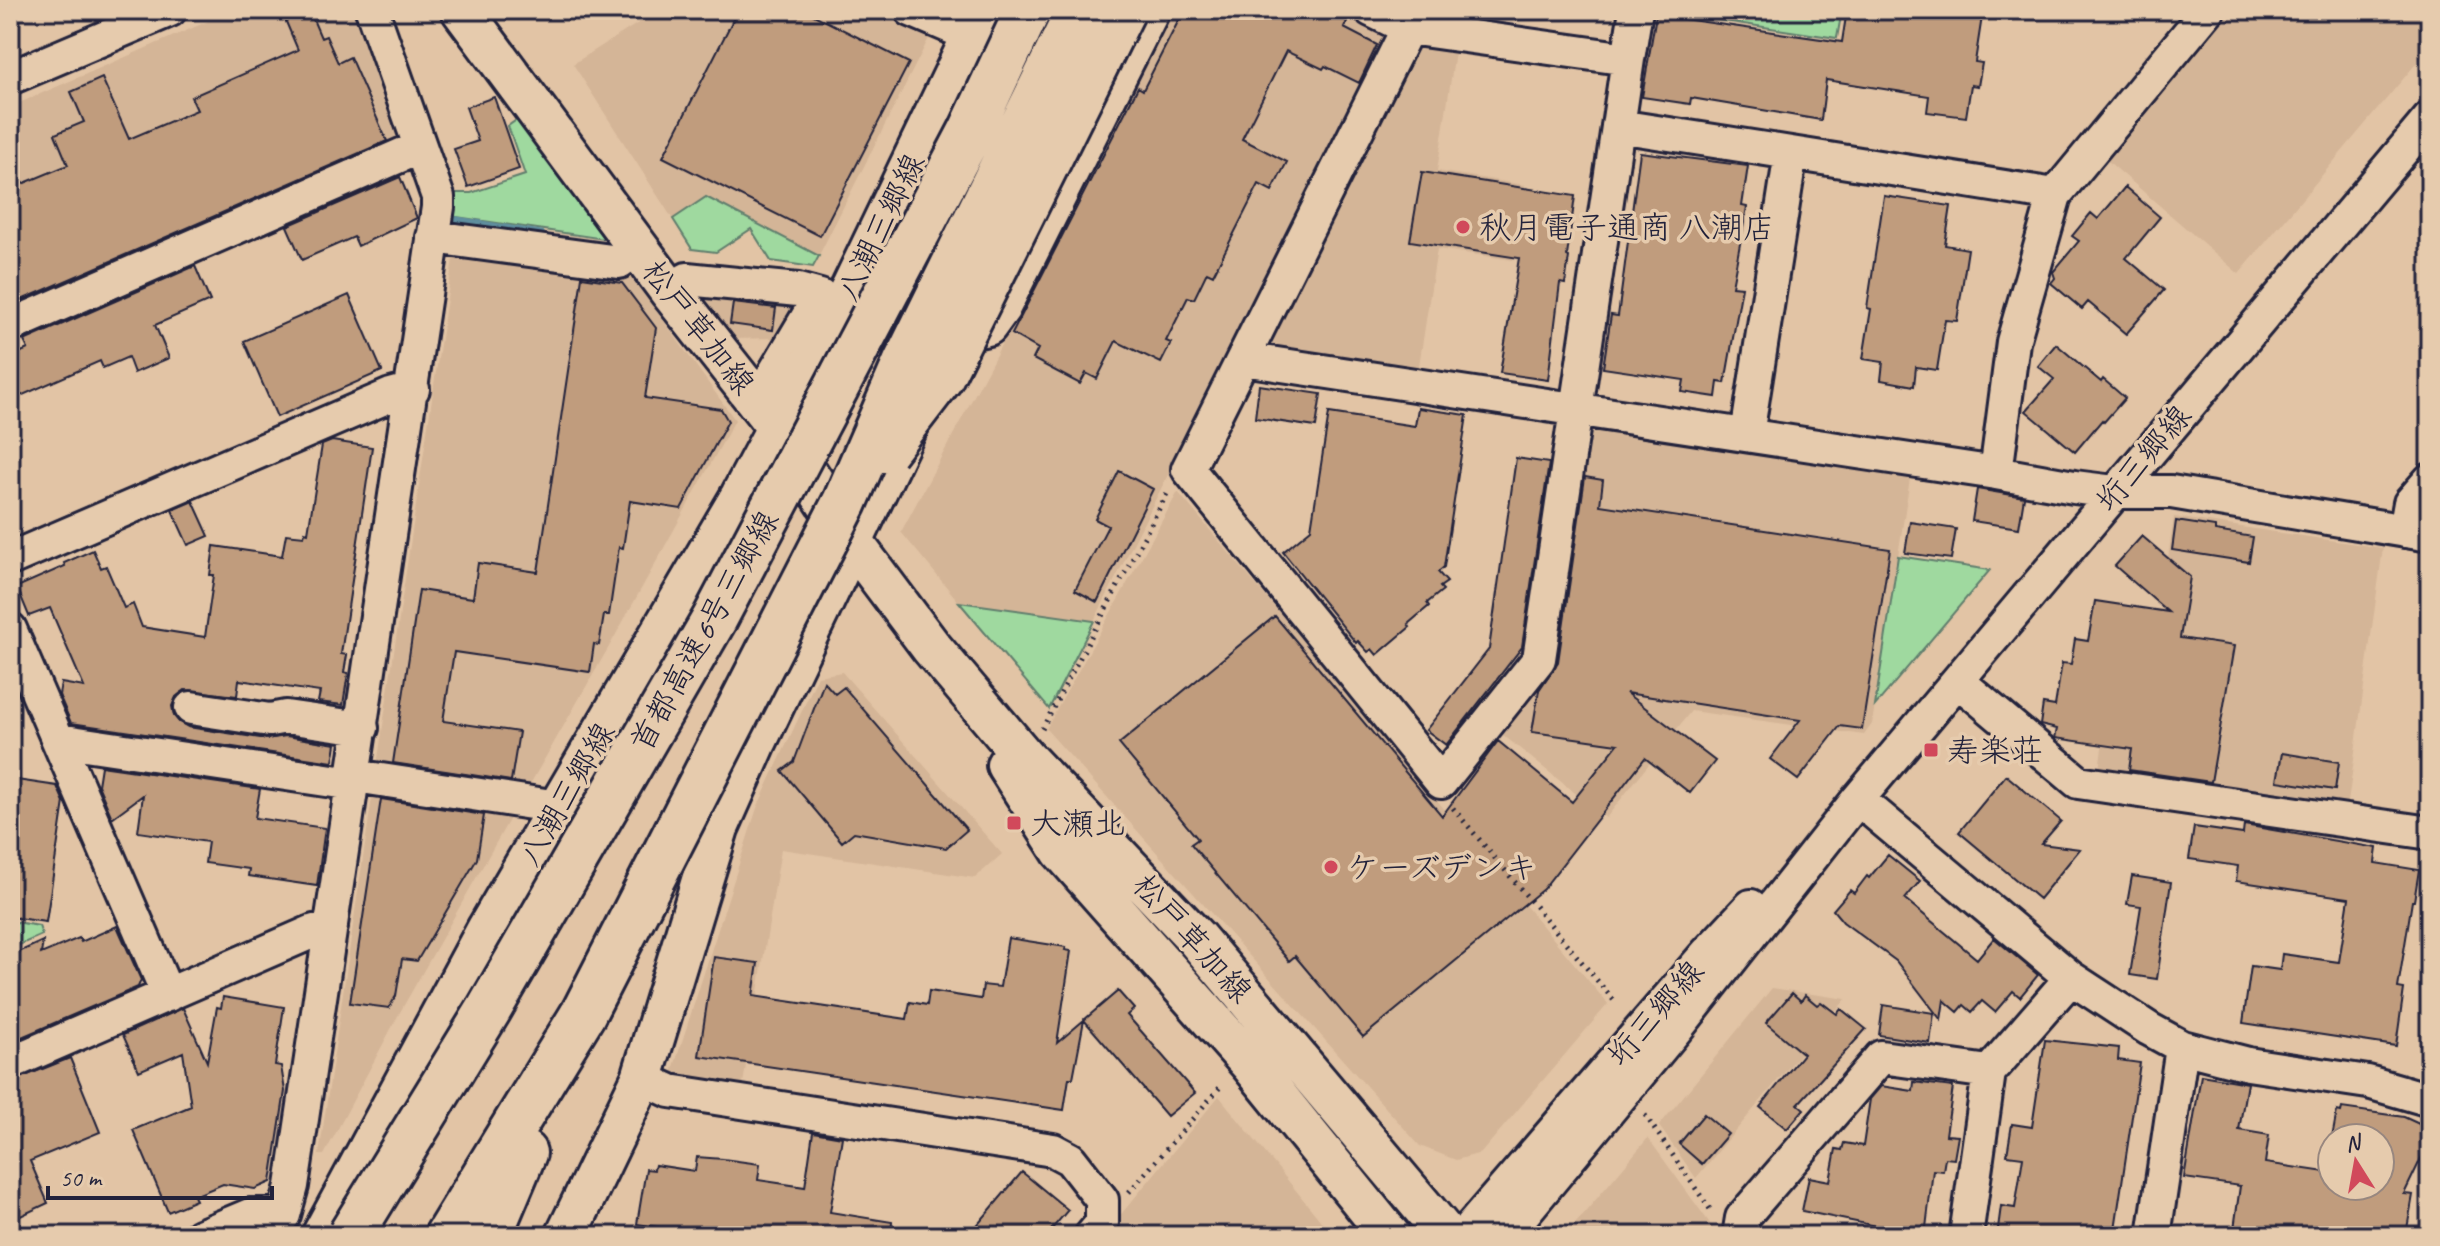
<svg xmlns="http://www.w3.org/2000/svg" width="2440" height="1246" viewBox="0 0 2440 1246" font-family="Caveat,'Klee One',sans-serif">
<rect width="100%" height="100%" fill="#e2c4a5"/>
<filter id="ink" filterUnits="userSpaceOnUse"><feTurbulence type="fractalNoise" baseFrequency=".0125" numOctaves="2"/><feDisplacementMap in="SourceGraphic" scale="16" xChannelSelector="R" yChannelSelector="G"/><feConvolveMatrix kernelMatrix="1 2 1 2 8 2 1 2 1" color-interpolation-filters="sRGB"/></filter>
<g filter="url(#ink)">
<path fill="#d4b597" d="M234,10H356L412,139L10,313V107Z
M659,10H872L929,38L813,267L771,261L751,229L716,252L692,249L573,64Z
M1167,10H1345L1392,32L1094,621L959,602L901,532L997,353Z
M1405,10H1480L1478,23L1412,13Z
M2227,10H2430V47L2239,274L2102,156Z
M1418,40L1456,46L1437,171L1525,185L1513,260L1437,249L1418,372L1275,351L1268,336Z
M454,252L632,277L735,420L610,645L525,793L376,772Z
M696,291L796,302L777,338L733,339Z
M1588,425L1911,472L1872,724L1864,735L1691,711L1606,818L1498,731L1552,664Z
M1178,492L1608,1004L1481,1153L1456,1160L1420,1146L1046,729Z
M2174,517L2383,548L2347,810L2098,776L2107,714L2144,719Z
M842,672L1002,854L975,878L781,849L742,1090L670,1079L757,808L818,676Z
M373,791L514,811L399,1014L324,1155H319Z
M1772,988L1846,999L1696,1178L1659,1126Z
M1219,1096L1333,1236H1103Z
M1648,1138L1719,1236H1565Z"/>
<path fill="#9fd99f" stroke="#607e6d" stroke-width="2" d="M1650,10H1842L1837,38Z
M518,119L604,239L450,216L454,193H471L525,175L508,126Z
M706,197L819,256L813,267L771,261L751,229L716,252L692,249L673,219Z
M1898,556L1990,570L1875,706Z
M959,602L1094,621L1049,709Z
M10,921L39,926L42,935L10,949Z"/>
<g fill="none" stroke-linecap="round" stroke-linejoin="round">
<path stroke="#5e8e9e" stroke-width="9" d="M451,220L541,235"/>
</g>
<path fill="#c09c7d" stroke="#22223b" stroke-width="2" d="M281,10H309L321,38L326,36L338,63L350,57L387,141L10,305V189L68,165L55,134L84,122L71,92L102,78L129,139L197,110L191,97L298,50Z
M738,10H804L909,63L820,236L663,157Z
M1184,10H1330L1348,19L1344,28L1377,45L1359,83L1325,66L1323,69L1286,51L1242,139L1287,162L1272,191L1259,184L1213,275L1207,272L1194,299L1188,297L1166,341L1171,343L1161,363L1116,341L1097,379L1086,373L1080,384L1033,359L1038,349L1012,334L1138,87L1143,90Z
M1847,10H1983L1975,62L1982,63L1978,86L1971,85L1966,117L1927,112L1929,96L1826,80L1821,120L1691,98L1690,104L1642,97L1656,15L1842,42Z
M494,97L519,169L468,187L454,149L478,141L466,107Z
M1640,152L1748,166L1742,206L1747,207L1732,286L1742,287L1725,383L1718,382L1716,397L1682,392L1684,380L1603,368L1611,315L1618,316Z
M1422,172L1575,196L1567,256L1569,257L1565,284L1560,283L1548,380L1500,373L1519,258L1410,241Z
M400,177L417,218L358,246L354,237L302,260L287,226Z
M2125,187L2160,217L2126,258L2164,290L2126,334L2088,302L2082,309L2051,283L2055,278L2053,272L2079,241L2072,236L2091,213L2098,219Z
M1884,196L1951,206L1945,245L1968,249L1957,321L1945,320L1937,370L1916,367L1914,386L1881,380L1883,362L1863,359L1871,309L1867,308Z
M195,266L210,301L155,325L169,358L134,373L128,357L103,368L100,361L16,398L10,386V357L28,349L24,341Z
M582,277L622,283L656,328L645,398L721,409L728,421L681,509L630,501L623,548L619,547L609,615H604L599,645L594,644L590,672L454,652L443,721L519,732L511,781L393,763L419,590L473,598L478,563L538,572Z
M349,295L382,371L277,417L244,341Z
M733,303L776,308L773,330L730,324Z
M2056,344L2101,382L2103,379L2125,398L2104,422L2102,420L2075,452L2026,411L2054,379L2038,366Z
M1259,385L1321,394L1316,427L1255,418Z
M1418,408L1467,415L1444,567L1438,572L1447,582L1440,587L1443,590L1427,603L1429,606L1408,624L1410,627L1377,655L1372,649L1368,652L1358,641L1356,643L1283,552L1311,529L1329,413L1415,426Z
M332,441L372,447L341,654L347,655L344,672L348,673L343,705L318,702L320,692L239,680L237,696L185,690L176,697L172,706L174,716L179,722L188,727L267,739L286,736L336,744L333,762L71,723L59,695L61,683L84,687L50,608L29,616L17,587L65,566L64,563L93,550L101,568L106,566L124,608L133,604L142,627L205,637L214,575H210L214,546L282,556L286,534L304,536L305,532L308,533L322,445Z
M1516,458L1549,463L1522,647L1446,745L1426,730L1489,649Z
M1119,471L1153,489L1097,602L1075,590L1108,526L1095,519Z
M1585,477L1603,480L1600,505L1890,549L1862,729L1840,726L1798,780L1770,759L1800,720L1626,693L1715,761L1690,793L1645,758L1543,889L1363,1037L1295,956L1289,961L1191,844L1198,839L1119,744L1275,616L1442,816L1498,741L1572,802L1618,744L1532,732L1539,690L1558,662Z
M1977,489L2024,497L2019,528L1972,521Z
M193,501L209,536L188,545L172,510Z
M2176,521L2215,527V531L2253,537L2249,562L2172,550Z
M1910,522L1956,529L1951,559L1905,553Z
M2142,536L2190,577L2180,638L2234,646L2211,782L2129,770L2132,749L2055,738L2057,729L2040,725L2043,704L2055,706L2062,663L2071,664L2075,639L2088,641L2095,601L2168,612L2115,566Z
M824,682L835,694L844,687L967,830L946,848L854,832L842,842L782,771L794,762Z
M2282,753L2339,762L2335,790L2277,781Z
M101,766L260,789L255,818L325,828L317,886L248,876L249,869L205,863L208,842L138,832L143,795L112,818L98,785Z
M2006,775L2061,821L2041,844L2080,849L2039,899L1959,832Z
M10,779L57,786L64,802L46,922L10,917V884L18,833L10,832Z
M381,799L484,815L477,859L417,961L402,959L396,996L389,1008L350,1003Z
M2244,825L2377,848L2375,863L2419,870L2414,901H2412L2398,988L2404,989L2396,1046L2243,1023L2251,966L2280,970L2282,954L2339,962L2349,898L2236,881L2238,866L2189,859L2194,827L2243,834Z
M1888,855L1920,881L1905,899L1977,959L1994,938L2038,975L2020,997L2013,991L1995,1012L1982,1001L1972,1012L1964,1005L1958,1012L1944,1000L1941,1020L1896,961L1843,922L1833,910L1850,890L1854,893L1867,876L1869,878Z
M2132,876L2171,882L2157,979L2130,975L2141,906L2127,904Z
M117,926L141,980L138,987L10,1042V956L43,941L41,954L79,938L81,942Z
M1008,938L1066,947L1065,950L1071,951L1057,1043L1118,991L1134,1009L1127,1015L1195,1093L1167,1116L1084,1020L1073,1078H1069L1064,1110L699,1056L714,957L758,963L753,996L907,1019L910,1002L927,1005L929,991L981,999L983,985L1000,987Z
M1792,993L1801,1001L1805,995L1817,1005L1821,1002L1837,1014L1841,1009L1866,1029L1798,1104L1804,1109L1787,1129L1760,1107L1803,1054L1766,1023Z
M223,997L284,1007L275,1065L281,1066L285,1091L271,1182L255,1189L223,1184L194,1196L196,1200L168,1212L133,1130L191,1106L183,1052L139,1071L123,1035L183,1008L207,1062L217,1007L221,1008Z
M1883,1005L1934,1013L1930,1043L1879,1035Z
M2045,1040L2119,1048L2118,1060L2140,1063L2114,1236H1997L2001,1206L2015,1208L2023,1157L2007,1155L2012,1124L2032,1127Z
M70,1058L100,1132L30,1161L48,1203L10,1221V1082Z
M2201,1075L2247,1083L2239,1130L2269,1135L2265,1163L2332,1173V1186H2380V1138H2332L2337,1111L2341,1112L2342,1108L2404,1117L2430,1129V1140L2404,1194L2413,1195L2407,1229L2389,1227L2387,1236H2233L2240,1186L2184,1178Z
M1914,1082L1953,1087L1946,1135L1958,1136L1954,1159L1945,1158L1943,1171L1933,1170L1925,1236H1885L1886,1228L1802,1211L1809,1177L1830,1181L1836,1149L1842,1150L1844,1143L1863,1146L1870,1099L1881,1086L1913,1091Z
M1704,1114L1728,1134L1702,1164L1679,1144Z
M813,1132L842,1137L830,1212L892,1222L891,1236H721L637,1224L646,1169L654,1170L655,1165L695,1171L697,1157L723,1159L760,1164L758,1180L805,1187Z
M1022,1172L1068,1210L1046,1236H968Z"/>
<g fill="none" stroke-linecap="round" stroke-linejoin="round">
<g stroke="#22223b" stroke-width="38">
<path id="minor" d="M911,10L972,36
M1371,10L1408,28L1628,59L1539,659L1441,782L1188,469L1408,28
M1628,59L1636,10
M10,78L170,10
M1618,126L1791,153L1747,435
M1791,153L2055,195
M433,237L619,262L638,248
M670,291L687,279L798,290L820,296L757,402
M10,326L420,147
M1243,359L1996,473L2074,487L2114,492H2171L2430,535
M1996,473L2013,342L2055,195L2208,10
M2405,531L2410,503L2430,480
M10,559L391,395L413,389
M10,629L168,995
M1958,681L2078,782L2430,833
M191,708L270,720L286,717L362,728
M58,740L353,784
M355,776L558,807
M1858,799L2071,978L2149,1029L2182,1047L2248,1064L2368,1082L2430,1100
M10,1063L314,931L331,927
M642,1078L670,1091L1053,1150L1070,1159L1102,1200V1223L1091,1236
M284,1215L292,1186L438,207V197L372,10
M200,1236L250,1215H284
M1463,1236L1707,953L1751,906
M1505,1236L1678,1027L1858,799L2430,118
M1739,1236L1742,1218L1881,1057L1989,1072
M1966,1236L1989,1072L2071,978
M2154,1236L2182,1047"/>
</g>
<g stroke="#22223b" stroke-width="46">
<path id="major" d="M462,10L670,291L778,428L853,543L931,647L1024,757L1196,938L1447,1236
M956,332L987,325L1000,307L1149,10
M1007,765L1062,851L1250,1063L1390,1236
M322,1236L488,928L741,496L852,287L985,10
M566,1236L642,1078L718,828L757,740L909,423"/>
</g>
<g stroke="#22223b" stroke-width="50">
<path id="highway" d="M447,1236L583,1014
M489,1236L524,1153"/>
</g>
<path stroke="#22223b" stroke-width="5" stroke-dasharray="2 6" stroke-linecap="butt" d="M1042,729L1169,490
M1453,808L1616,1003
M1645,1115L1712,1212
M1129,1192L1221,1086"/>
<use href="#minor" stroke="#e6cbad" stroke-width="32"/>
<use href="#major" stroke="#e6cbad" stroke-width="40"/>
<use href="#highway" stroke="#e6cbad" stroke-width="44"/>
<g stroke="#22223b" stroke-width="50" stroke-linecap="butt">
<path id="highway-bridge" d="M885,450L941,377L1123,10
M583,1014L845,502L905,364L1079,10
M350,1236L488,1011L715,618L971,131L1028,10"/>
</g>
<use href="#highway-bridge" stroke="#e6cbad" stroke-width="44"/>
</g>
</g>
<g fill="#d1495b" stroke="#e6cbad" stroke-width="3">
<circle cx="1463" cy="227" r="8"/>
<rect x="1923" y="742" width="16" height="16" rx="4"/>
<rect x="1006" y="815" width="16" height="16" rx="4"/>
<circle cx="1331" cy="867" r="8"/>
</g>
<g text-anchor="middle" stroke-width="7" stroke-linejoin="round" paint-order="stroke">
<g font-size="32" fill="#22223b" stroke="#e6cbad">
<text transform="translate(880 227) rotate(-64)" y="11">八潮三郷線</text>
<text transform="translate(699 327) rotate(52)" y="11">松戸草加線</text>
<text transform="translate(2143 458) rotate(-50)" y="11">垳三郷線</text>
<text transform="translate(704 631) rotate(-61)" y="11">首都高速6号三郷線</text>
<text transform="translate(566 794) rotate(-60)" y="11">八潮三郷線</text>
<text transform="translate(1193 938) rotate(48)" y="11">松戸草加線</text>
<text transform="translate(1655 1013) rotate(-49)" y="11">垳三郷線</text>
</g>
<g font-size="32" fill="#22223b" stroke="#e6cbad" text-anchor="start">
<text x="1479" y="238">秋月電子通商 八潮店</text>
<text x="1947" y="761">寿楽荘</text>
<text x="1030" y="834">大瀬北</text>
<text x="1347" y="878">ケーズデンキ</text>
</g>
</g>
<rect width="2440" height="1246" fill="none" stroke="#e6cbad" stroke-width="40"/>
<rect x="20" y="20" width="2400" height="1206" fill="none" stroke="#22223b" stroke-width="3" filter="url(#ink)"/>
<g transform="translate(2356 1162) rotate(349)"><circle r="38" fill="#e6cbad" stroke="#98877f" stroke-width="2"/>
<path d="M0-6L14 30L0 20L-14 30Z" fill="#d1495b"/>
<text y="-12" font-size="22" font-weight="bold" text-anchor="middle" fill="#22223b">N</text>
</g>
<path d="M48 1186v12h224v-12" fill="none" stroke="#22223b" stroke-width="4"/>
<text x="60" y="1186" font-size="24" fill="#22223b" stroke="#e6cbad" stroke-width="6" paint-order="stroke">50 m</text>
</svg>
